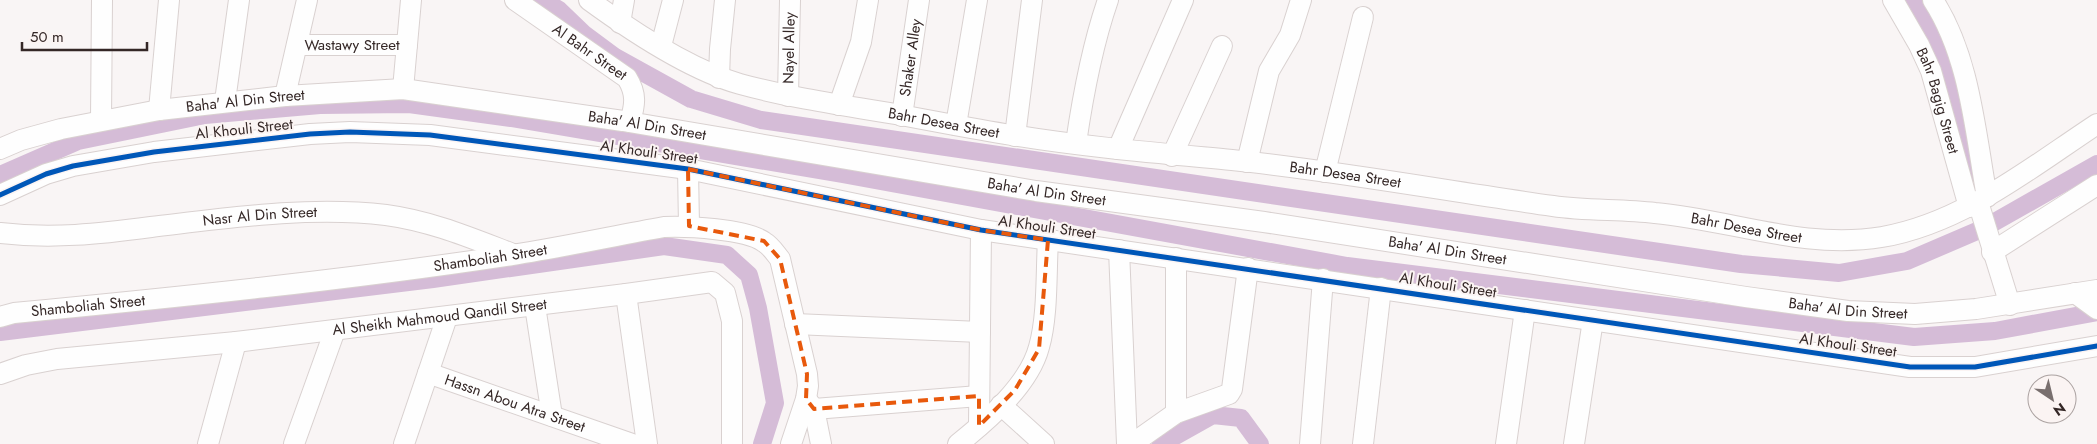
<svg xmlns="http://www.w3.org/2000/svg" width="2097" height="444" viewBox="0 0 2097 444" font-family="Jost,sans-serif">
<rect width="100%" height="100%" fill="#f9f5f5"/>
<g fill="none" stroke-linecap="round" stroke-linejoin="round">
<path stroke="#d5bcd7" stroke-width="18" d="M543,0L559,10L584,34L615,57L691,99L761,120L1741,264L1839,273L1907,261L1984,228L2097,164
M1912,0L1942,53L1970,174
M0,175L78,141L205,115L320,105L409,104L511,118L842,174L1347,266L1914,337L1995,331L2097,312
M0,332L433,279L664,246L727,255L749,275L758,308L775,403L762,444
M1161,444L1213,415L1241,418L1260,444"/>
<g stroke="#d9d1d0" stroke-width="22">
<g id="minor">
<path id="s1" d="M515,0L627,78C637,94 635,105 630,122"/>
<path id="s2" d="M589,0C630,30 691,70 740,84C791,98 843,105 895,114C934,121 973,129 1012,135C1085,147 1158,153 1232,160C1339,171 1446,191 1553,206C1586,211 1621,209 1655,213C1732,220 1804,250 1882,237C1963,223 2030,168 2097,124"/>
<path id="s3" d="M1893,0L1919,45L1931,71L1969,207"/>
<path d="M1933,0C1970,57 1975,131 1987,197"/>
<path d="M620,23L624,0"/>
<path id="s4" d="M297,45H407"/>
<path d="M661,46L673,0"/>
<path d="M719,78L720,49L725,0"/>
<path d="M403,89L411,0"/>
<path d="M285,96L307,0"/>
<path id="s5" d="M788,96L790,0"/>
<path d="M225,101L239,0"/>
<path d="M839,105L861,42L868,0"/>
<path d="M159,110L169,0"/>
<path id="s6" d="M902,116L919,0"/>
<path d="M101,120L102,0"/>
<path d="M956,125L977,0"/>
<path d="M1015,136L1032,0"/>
<path d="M1076,143C1083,95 1092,46 1108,0"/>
<path id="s7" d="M0,149L21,140L61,129L159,110L285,96L403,89L623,121L1036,191L1264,222L1746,297L1848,311L1915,314L1976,309L2097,290"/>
<path d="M1118,149L1183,0"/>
<path d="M1172,156L1222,46"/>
<path d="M1247,162L1269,71L1290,35L1301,0"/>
<path d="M688,169L689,226"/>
<path d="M1325,172L1363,17"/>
<path d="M0,195L46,174L73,166L154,152L310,134L350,132L430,135L688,169L981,230L1910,367H1975L2097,346"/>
<path d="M1978,202L2010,305"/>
<path id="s8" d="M0,233C52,239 99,234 151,227C228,218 308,206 386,215C431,221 471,238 513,254"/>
<path d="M1119,250L1127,444"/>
<path d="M1992,252L2097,185"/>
<path d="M1176,258V413"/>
<path d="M2075,293L2097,309"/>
<path d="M626,294L647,444"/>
<path d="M535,306L552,416"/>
<path id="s9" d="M0,317L14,313C180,297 347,280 512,255C563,247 614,236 664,227C686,226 747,229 764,242C771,246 775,253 780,259L807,374L808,386L806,399L791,444"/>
<path d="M795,324L980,332"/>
<path id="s10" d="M428,373L632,444"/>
<path id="s11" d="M0,374L26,365L57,359L236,342L626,294L712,282L725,293L732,321V444"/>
<path d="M806,399L814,409L821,444"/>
<path d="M1001,405L1044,444"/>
<path d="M814,409L979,396"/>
<path d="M979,426L981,230"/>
<path d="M208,444L236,342"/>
<path d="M294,444L335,330"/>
<path d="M404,444L447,317"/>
<path d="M958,444C988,420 1029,385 1039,347C1048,316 1046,272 1048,240"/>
<path d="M1132,444L1176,413L1229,394L1232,389L1248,268"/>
<path d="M1310,444L1323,279"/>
<path d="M1363,444L1381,288"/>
<path d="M1506,444L1525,310"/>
<path d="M1574,444L1593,320"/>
</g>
</g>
<use href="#minor" stroke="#fefefe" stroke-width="20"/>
<g stroke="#fbf4f3" stroke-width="8">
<path id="cycleway" d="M0,195L46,174L73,166L154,152L310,134L350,132L430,135L688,169L981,230L1910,367H1975L2097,346"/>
</g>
<use href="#cycleway" stroke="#0057b8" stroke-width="5"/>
</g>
<path fill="none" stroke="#e8590c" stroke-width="4" stroke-dasharray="10 6" stroke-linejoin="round" d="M688,169L981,230L1048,240L1039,349L1015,390L979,426V396L814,409L806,399L807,374L780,259L764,241L689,226Z"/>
<g text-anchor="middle" stroke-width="4" stroke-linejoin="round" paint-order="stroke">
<g font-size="15" fill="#342726" stroke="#fbf4f3">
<text dy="5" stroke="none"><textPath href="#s4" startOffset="55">Wastawy Street</textPath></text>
<text dy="5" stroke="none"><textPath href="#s5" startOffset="48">Nayel Alley</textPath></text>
<text dy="5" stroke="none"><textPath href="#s1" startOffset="91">Al Bahr Street</textPath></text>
<text dy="5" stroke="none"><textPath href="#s6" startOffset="59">Shaker Alley</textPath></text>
<text dy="5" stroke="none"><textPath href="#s7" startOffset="251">Baha' Al Din Street</textPath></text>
<text dy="5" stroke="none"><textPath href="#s3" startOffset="111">Bahr Bagig Street</textPath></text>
<text dy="5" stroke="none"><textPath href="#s2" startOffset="381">Bahr Desea Street</textPath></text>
<text dy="5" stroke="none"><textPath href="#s7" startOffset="656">Baha' Al Din Street</textPath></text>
<text transform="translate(244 129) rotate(-6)" y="5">Al Khouli Street</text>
<text transform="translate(649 152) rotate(8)" y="5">Al Khouli Street</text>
<text dy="5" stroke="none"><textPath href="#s2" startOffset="786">Bahr Desea Street</textPath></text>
<text dy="5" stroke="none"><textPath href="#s7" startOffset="1061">Baha' Al Din Street</textPath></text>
<text dy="5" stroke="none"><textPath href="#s8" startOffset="261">Nasr Al Din Street</textPath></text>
<text transform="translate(1047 227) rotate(8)" y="5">Al Khouli Street</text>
<text dy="5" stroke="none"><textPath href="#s2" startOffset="1191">Bahr Desea Street</textPath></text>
<text dy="5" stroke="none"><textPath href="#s7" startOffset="1466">Baha' Al Din Street</textPath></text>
<text dy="5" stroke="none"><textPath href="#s9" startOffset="494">Shamboliah Street</textPath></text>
<text transform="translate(1448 285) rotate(9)" y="5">Al Khouli Street</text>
<text dy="5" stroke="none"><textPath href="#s9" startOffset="89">Shamboliah Street</textPath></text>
<text dy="5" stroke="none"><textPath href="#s7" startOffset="1871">Baha' Al Din Street</textPath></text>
<text dy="5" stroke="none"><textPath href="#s11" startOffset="444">Al Sheikh Mahmoud Qandil Street</textPath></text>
<text transform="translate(1848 345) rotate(8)" y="5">Al Khouli Street</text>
<text dy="5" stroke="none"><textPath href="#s10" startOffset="92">Hassn Abou Atra Street</textPath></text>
</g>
</g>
<g transform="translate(2052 399) rotate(145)"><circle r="24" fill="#fbf4f3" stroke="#aba2a1"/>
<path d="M0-4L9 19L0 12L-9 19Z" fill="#796f6e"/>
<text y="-8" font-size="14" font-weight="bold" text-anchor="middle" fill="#342726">N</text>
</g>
<path d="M22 42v8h125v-8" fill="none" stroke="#342726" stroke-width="2.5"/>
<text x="30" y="42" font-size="15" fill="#342726" stroke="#fbf4f3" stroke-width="4" paint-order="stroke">50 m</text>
</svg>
